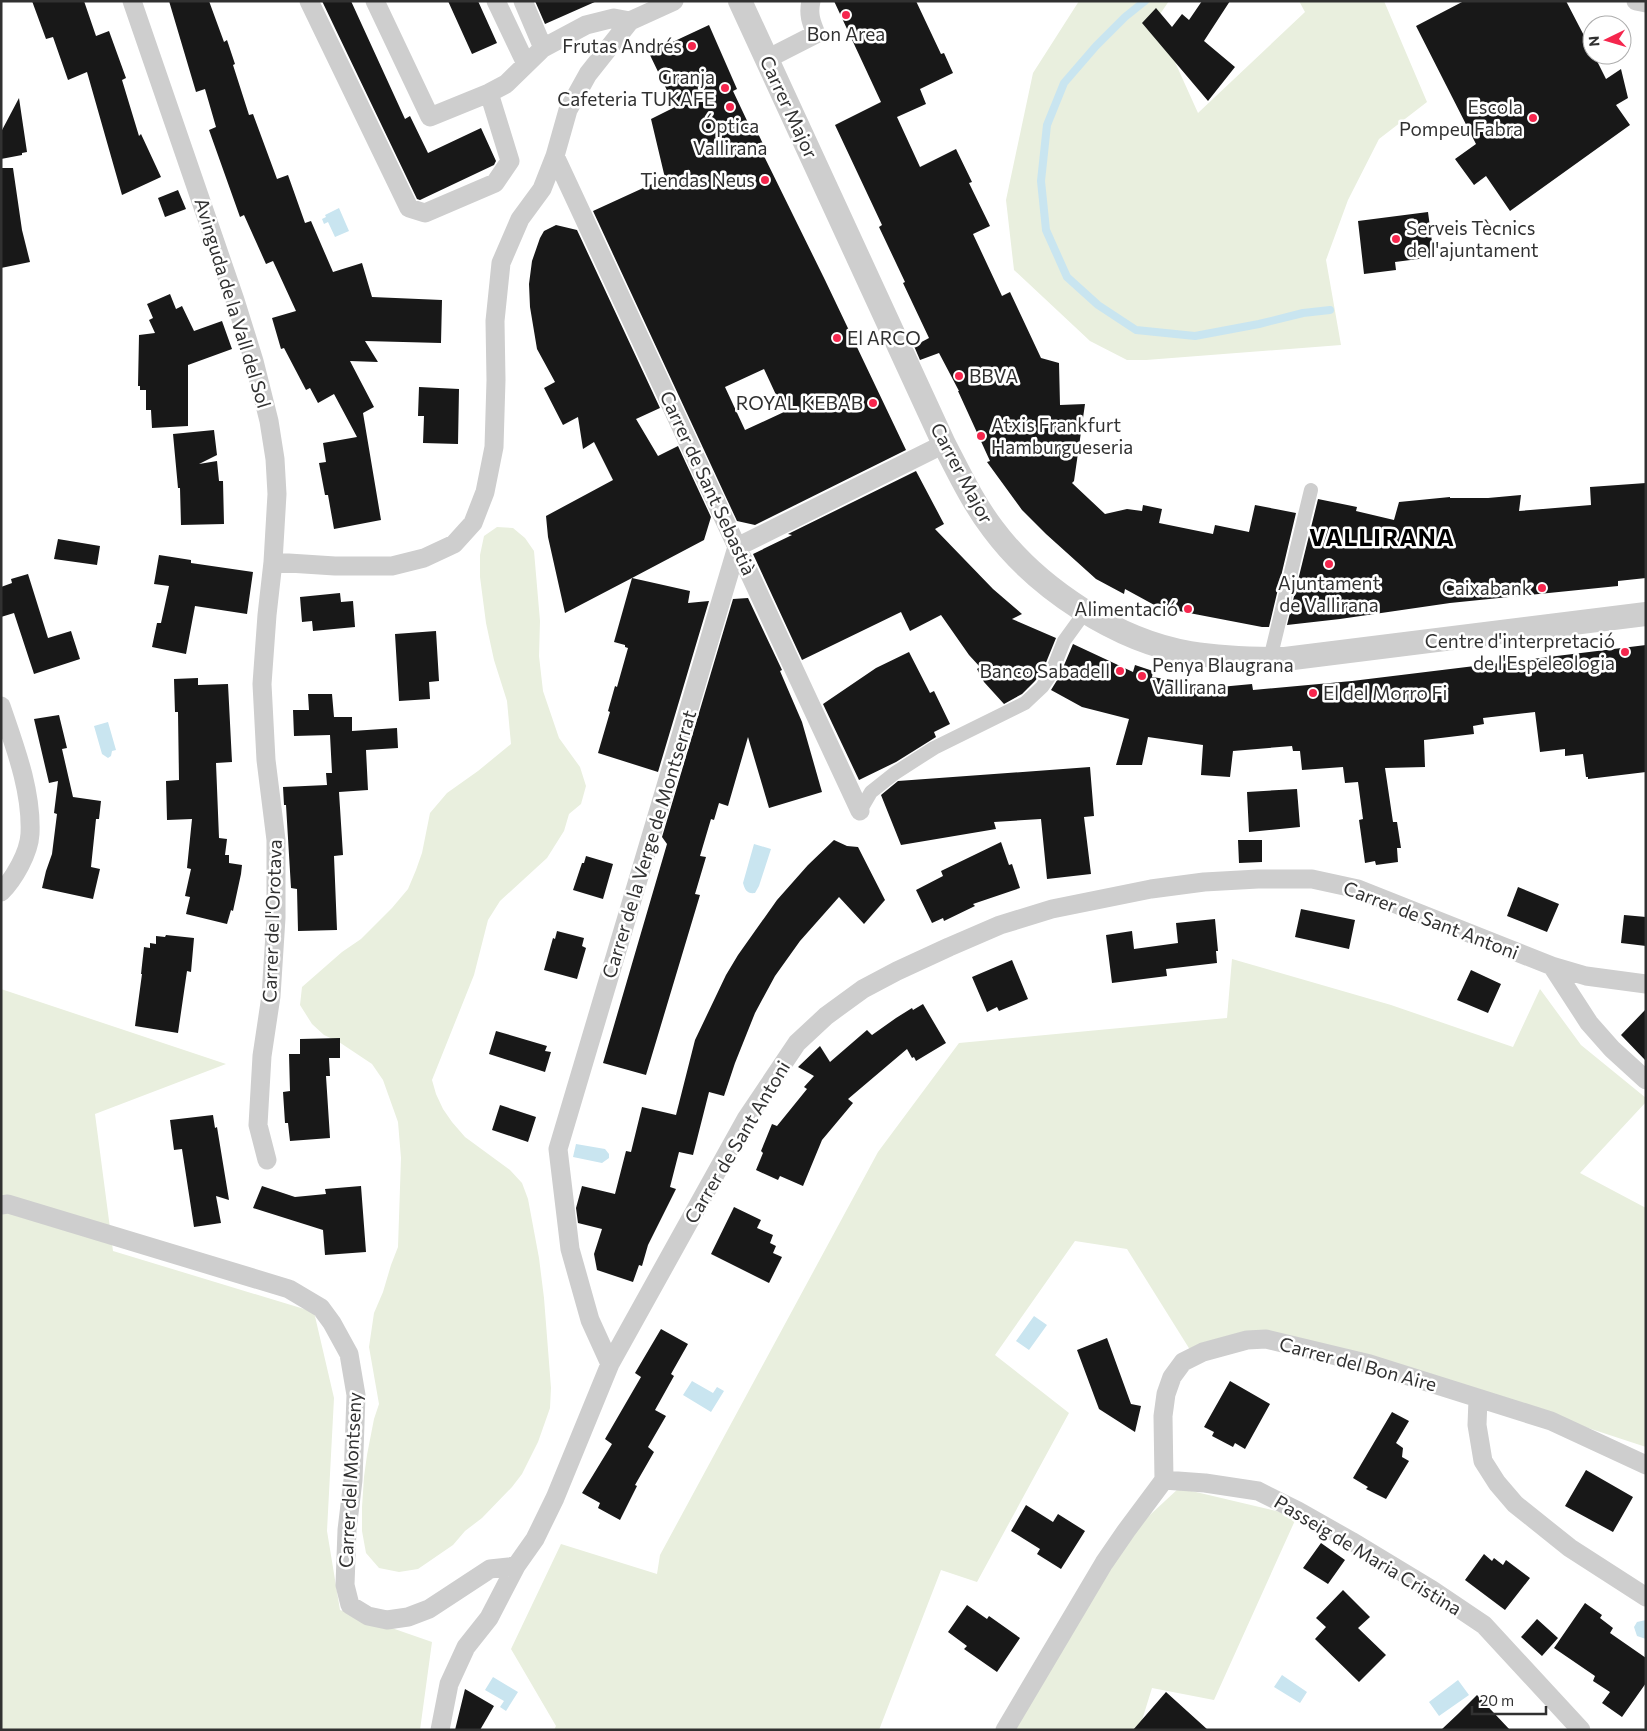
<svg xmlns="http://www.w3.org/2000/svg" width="1647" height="1731" viewBox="0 0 1647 1731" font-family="Commissioner,sans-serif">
<rect width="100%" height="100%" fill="#fff"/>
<path fill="#e9efde" d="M1079,1H1169L1156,20L1198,113L1305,12L1299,1H1384L1427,102L1379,139L1348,200L1326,260L1341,345L1146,360H1127L1090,341L1014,270L1006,200L1033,73Z
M497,527L513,528L525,538L534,551L540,621L539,656L543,691L559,738L580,767L586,786L581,804L569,814L564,831L547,858L500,901L488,920L474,975L432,1080L436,1094L443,1109L452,1122L465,1137L510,1170L522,1183L528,1199L539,1258L544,1298L551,1388L550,1408L538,1442L522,1474L512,1487L482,1518L465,1531L453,1545L418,1569L399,1572L379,1568L366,1553L362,1531V1507L364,1477L367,1455L374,1419L379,1404L369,1347L374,1313L383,1292L391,1265L398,1247L401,1158L398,1122L383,1080L372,1064L339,1042L324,1035L312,1024L300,1005L302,987L342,952L361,939L392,908L408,889L416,870L422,853L430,813L447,793L478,771L511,744L507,701L494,660L486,623L480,577V555L484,536Z
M1232,959L1391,1005L1513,1047L1540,989L1581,1045L1646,1098V1102L1580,1173L1646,1208V1447L1484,1394L1261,1334L1192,1353L1127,1249L1075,1241L995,1355L1069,1413L977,1582L941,1570L879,1730H554L556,1726L511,1649L561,1544L657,1574L660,1555L878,1152L959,1043L1227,1018Z
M1,989L226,1064L95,1114L113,1251L314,1312L334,1398L327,1531L340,1610L432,1642L420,1730H1Z
M1179,1488L1297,1516L1214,1700L1152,1688L1139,1730H1006L1110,1552Z"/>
<path fill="#c9e5f0" d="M339,208L349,231L335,237L328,222L324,224L322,219L326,217L325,215Z
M108,722L116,750L112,751L111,756L108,758L102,754L94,726Z
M754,844L771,849L759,886L755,893C747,894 745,890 743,883Z
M576,1144L605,1149L609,1154V1158L602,1163L573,1157Z
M1034,1316L1047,1325L1029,1350L1016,1341Z
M692,1381L713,1393L717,1387L724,1391L711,1412L683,1395Z
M1646,1620V1639L1637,1636L1634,1627L1637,1622Z
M1282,1675L1307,1692L1300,1703L1274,1687Z
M493,1677L518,1692L506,1711L500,1707L504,1701L485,1690Z
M1458,1680L1469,1695L1439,1716L1429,1702Z"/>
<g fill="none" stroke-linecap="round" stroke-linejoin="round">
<path stroke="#c9e5f0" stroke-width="8" d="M1145,1L1125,17L1096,46L1064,83L1047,125L1041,181L1046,230L1067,277L1098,305L1136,330L1195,336L1259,324L1303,313L1330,310"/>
</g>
<path fill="#181818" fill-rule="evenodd" d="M32,1H84L96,36L109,31L126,78L122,80L139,136L141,134L161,177L122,195L87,72L68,80L53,37L46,39Z
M169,1H209L224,42L227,40L235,64L233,65L249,115L253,114L277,179L288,175L305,223L311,221L333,272L362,263L372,297L442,300L441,343L365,341L378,362L350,361L374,407L363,413L381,520L334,529L328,495H325L319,463L326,462L323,443L357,437L334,394L318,403L310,388L306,390L284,348L281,349L272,318L296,311L273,261L266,264L244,215L240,217L209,130L216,127L205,89L196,92Z
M322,1H351L405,119L410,116L428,153L481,128L496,161L494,165L420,200L417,199Z
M448,1H478L497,43L472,54Z
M535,1H597L545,24Z
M834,1H916L941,54L944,53L953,73L920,89L926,104L897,117L920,167L956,149L972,182L969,183L990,226L973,234L1002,296L1010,292L1041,358L1059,363L1060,405L1085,404L1074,481L1072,483L1105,514L1127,509L1142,511L1143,505L1162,509L1159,523L1213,534L1215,525L1249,532L1255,505L1296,513L1269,627H1262L1158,607L1125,589L1124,594L1096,579L1046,534L1022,510L987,462L990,461L958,391H959L939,353L920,360L914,346L929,338L903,283L905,282L879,227L882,225L835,125L881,102Z
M1202,1H1230L1204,41L1235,67L1208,101L1142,23L1156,8L1172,27L1182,14L1189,20Z
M1464,1H1566L1592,51V55H1594L1606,79L1621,69L1628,98L1616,105L1630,125L1510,211L1486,176L1474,185L1455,159L1476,144L1416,26Z
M709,25L737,89L733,91L750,127L754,125L764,146L760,148L825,280L906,450L755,525L737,521L593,211L665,178L651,119L675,107L649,53ZM764,369L784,412L745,430L725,387Z
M19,98L27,152L22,153V155L1,159V132Z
M1,168H13L22,230L30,262L1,268Z
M178,190L186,209L165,217L158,198Z
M1428,212L1434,257L1395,262L1396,270L1364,274L1358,221Z
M556,225L577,230L660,408L636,419L658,456L678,446L711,517L704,540L632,578L690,591L688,603L709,601L658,772L598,753L610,712L608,711L615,686L617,687L628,648L625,647V645L614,642L632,578L565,613L548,537L546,516L613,480L594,442L583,449L578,417L563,425L544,388L555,382L537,349L530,307L529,284L532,261L540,238L544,231Z
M170,294L176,309L182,306L194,331L222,321L232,349L188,365V426L152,428L151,410H146V390H140V386H138L139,335L155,333L149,320L153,318L147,304Z
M419,387L459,389L458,444L423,443L424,416H418Z
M214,430L217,455L199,464L217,461L219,481H223L224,524L181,525L180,488H178L173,434Z
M916,471L944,524L935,529L993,589L1022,614L1012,619L1056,638L1043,670L1035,681L1022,694L1004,704L984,682L977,669L980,667L969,655L941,615L910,631L901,612L802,660L753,554L792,535L788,534Z
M1646,483V578L1618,581V586L1450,603L1340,619L1287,625L1318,499L1357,507L1356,511L1394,520L1399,502L1450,497V498H1488L1521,495L1519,511L1591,505L1590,487Z
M58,539L100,546L97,565L54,559Z
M159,555L191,560V563L253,572L247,614L195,606L186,654L152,647L157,623H161L169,586L154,584Z
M28,574L48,638L71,631L80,659L34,674L14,613L1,617V587L12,583L11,579Z
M340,593L341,602L353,601L355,627L313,631L312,621L302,622L300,597Z
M748,598L782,670L780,671L802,722L822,792L769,808L748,737L728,806L719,803L714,820L711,819L700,856L706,857L695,894L700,895L646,1075L603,1063L667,844L662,837L733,599Z
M436,631L439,681L429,682L430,699L399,701L395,634Z
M1073,644L1133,672L1135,665L1153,671L1152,677L1220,687L1252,684L1253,690L1352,681L1646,645V772L1588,779V777H1586L1583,754L1565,756V749L1540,752L1535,712L1483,718L1484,724L1473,726L1474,734L1424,740L1425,767L1385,768L1393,822H1397L1401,848H1397L1398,862L1376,865L1375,861L1365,863L1359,820L1363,819L1358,782L1345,783L1343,767L1302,770L1300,751H1293L1292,746L1233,751L1230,777L1201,775L1203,745L1148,737L1142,765H1116L1129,719L1082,707L1051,690L1059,677Z
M909,652L930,693L934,691L950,724L934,732L936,737L896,762L859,780L823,704L876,668Z
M198,678V685L228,684L232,762L216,763L219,838L227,839L225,855H229V863L242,865L241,874L233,911L231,910L227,924L186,914L190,897L185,896L191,869L187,868L192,819L167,820L166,781L179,780L178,712H175L174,679Z
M308,694H332L334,717H352V731L397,728L398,748L366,750L368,790L339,792L343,855L334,856L337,930L298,931L297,889L291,888L286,805H284L283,787L327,785L326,773H332L330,735L294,736L293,710H309Z
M59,715L67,748L62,749L73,797L101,801L99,819H96L91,867L100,869L93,899L42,888L46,871L52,854L57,814L54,813L58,781L49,783L34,719Z
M1090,767L1094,816L1084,817L1091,874L1047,879L1041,819L994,822L996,829L901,845L881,795L898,781Z
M1297,789L1300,827L1249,832L1247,792Z
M834,840L847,846L858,847L885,900L864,924L839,897L800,941L775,976L755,1013L735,1063L724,1096L709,1092L693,1155L679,1152L670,1187L676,1189L648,1245L642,1266L639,1265L633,1282L597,1270L594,1254L602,1229L578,1223L576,1208L582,1186L615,1194L626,1151L631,1152L642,1107L676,1115L695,1040L726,975L738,955L777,900L808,865Z
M1238,840H1262V862L1239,863Z
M1001,842L1009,865L1012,864L1020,888L973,904L975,906L944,921L943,918L932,923L916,890L943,876L941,871Z
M586,856L613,864L603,899L573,890L582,863H584Z
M1518,887L1559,904L1547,932L1507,916Z
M1301,909L1355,920L1349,949L1295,937Z
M1624,915L1646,917V946L1621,943Z
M1215,919L1218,951H1216L1217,963L1166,969L1167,976L1112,983L1106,935L1132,931L1134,949L1178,943L1176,923Z
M557,931L584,938L582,946L586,948L577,979L544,970L553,938L555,939Z
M166,935L194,938L191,972L187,971L178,1033L135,1026L142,974H141L144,947L150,948V943L156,944V936L165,937Z
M1012,960L1028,999L999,1011L997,1007L987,1012L972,977Z
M1471,970L1501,984L1488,1013L1457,1000Z
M923,1004L946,1043L916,1061L914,1057L912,1058L907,1049L848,1099L853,1103L822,1140L803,1186L780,1176L778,1180L756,1170L763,1153L761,1151L772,1124L777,1126L807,1089L804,1087L814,1076L798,1067L820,1046L830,1062L867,1030L872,1035L896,1018L912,1008L913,1010Z
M1646,1009V1061L1621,1035Z
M496,1031L547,1046L545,1051L551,1052L545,1072L489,1054Z
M340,1038V1058H329L330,1076H326L330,1138L290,1141L288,1123H285L283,1092L290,1091L289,1054H300V1039Z
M500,1105L536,1117L528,1142L492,1130Z
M213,1115L215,1128L217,1127L229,1200L216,1196L221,1223L194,1227L182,1149L174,1150L170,1120Z
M262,1186L295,1197L326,1194L325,1189L361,1186L366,1252L325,1255L323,1230L253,1208Z
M734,1207L761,1220L757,1228L773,1235L770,1243L776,1246L773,1253L782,1257L769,1283L711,1254Z
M661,1329L688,1344L671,1374L674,1376L655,1410L666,1416L648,1447L654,1452L635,1485L637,1486L620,1520L598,1508L600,1503L582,1493L612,1444L605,1439L641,1377L635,1373Z
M1107,1338L1131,1404L1141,1406L1135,1432L1099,1409L1077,1350Z
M1230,1381L1270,1404L1245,1449L1235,1443L1233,1447L1212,1436L1214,1432L1204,1427Z
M1392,1412L1409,1421L1396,1443L1403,1448L1402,1457L1409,1461L1386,1499L1366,1489L1368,1487L1353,1478Z
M1586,1470L1633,1497L1613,1532L1565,1506Z
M1026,1505L1053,1522L1058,1514L1085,1531L1061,1569L1037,1554L1040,1549L1011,1531Z
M1321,1543L1345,1560L1328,1584L1303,1568Z
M1484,1554L1492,1561L1494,1558L1503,1565L1506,1560L1530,1578L1505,1610L1465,1580Z
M1343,1590L1370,1617L1358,1628L1386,1655L1359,1682L1315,1639L1326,1627L1316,1618Z
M1585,1603L1602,1615L1600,1618L1613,1628L1610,1633L1646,1658V1683L1622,1717L1602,1703L1610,1692L1593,1681L1595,1676L1554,1648Z
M967,1605L987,1619L989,1616L1020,1638L997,1672L964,1649L967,1646L948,1632Z
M1537,1619L1558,1638L1542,1656L1521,1637Z
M465,1689L494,1706L480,1730H455Z
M1166,1692L1208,1730H1133Z
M1477,1695L1510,1730H1441L1459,1713Z"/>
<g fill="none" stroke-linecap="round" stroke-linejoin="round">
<path stroke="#cecece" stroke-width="14" d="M1270,659L1311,490
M860,811L871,792L895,773L934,748L1025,703L1042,687L1051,674L1064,641L1085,612"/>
<path stroke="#cecece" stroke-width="19" d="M132,1L235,300L254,361L269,421L275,459L277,494L273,562L335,566H392L424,558L454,544L473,523L485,492L494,447L496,380L495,321L501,263L520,219L542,189L555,156L568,110L588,74L630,21L674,1
M309,1L409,208L425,213L495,183L510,161L489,93
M375,1L430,117L489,93L506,84L543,48L586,25L614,18L630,21
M496,1L526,64
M523,1L543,48
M1636,1L1646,3
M767,59L816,34C811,22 808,14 811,1
M555,156L860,811
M1,706C15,747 32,791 30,834C29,853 14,879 1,892
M1552,966L1589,1023L1612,1049L1646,1080
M267,1160L258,1125L262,1056L271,996L276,918V840L266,760L262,684L267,615L273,562
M1,1205L8,1204L289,1289L321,1308L332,1323L349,1354L356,1395L353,1480L347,1530L345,1585L350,1605L368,1616L387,1620L408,1617L429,1609L490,1569L516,1566
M610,1364L590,1320L570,1249L558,1149L737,547L944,444
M1478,1399L1477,1425L1483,1461L1497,1483L1515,1504L1570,1548L1646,1597
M1164,1480L1163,1416L1166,1394L1172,1377L1183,1362L1203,1352L1247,1340L1266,1339L1370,1364L1551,1421L1646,1465
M440,1730L449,1684L466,1647L489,1618L516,1566L535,1539L555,1498L610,1364L746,1119L797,1043L826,1016L863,989L897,971L949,947L1000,925L1052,909L1151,889L1204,882L1258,879H1312L1358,889L1552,966L1586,976L1646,984
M1005,1730L1104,1563L1126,1531L1164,1480L1205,1483L1258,1491L1298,1511L1351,1541L1432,1590L1484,1625L1581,1730"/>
<path stroke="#cecece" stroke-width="24" d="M740,1L944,444C959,473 973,503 993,529C1037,588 1117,641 1190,653C1222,658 1253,659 1285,659L1646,614"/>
</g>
<g fill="#f5264d" stroke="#fff" stroke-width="2">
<circle cx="846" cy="15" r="5"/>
<circle cx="692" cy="46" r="5"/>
<circle cx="725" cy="88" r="5"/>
<circle cx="730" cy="107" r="5"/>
<circle cx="1533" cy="118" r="5"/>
<circle cx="765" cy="180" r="5"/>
<circle cx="1396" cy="239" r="5"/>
<circle cx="837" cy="338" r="5"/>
<circle cx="959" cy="376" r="5"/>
<circle cx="873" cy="403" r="5"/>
<circle cx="981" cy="436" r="5"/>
<circle cx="1329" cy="564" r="5"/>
<circle cx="1542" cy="588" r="5"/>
<circle cx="1188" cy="609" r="5"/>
<circle cx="1625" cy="652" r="5"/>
<circle cx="1120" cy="671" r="5"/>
<circle cx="1142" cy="676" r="5"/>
<circle cx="1313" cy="693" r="5"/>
</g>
<g text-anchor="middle" stroke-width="5" stroke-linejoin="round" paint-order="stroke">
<g font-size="19" fill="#313131" stroke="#fff" text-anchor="end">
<text x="846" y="41" text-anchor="middle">Bon Area</text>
<text x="682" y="53">Frutas Andrés</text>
<text x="715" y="84">Granja<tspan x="715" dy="22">Cafeteria TUKAFE</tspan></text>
<text x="1523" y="114">Escola<tspan x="1523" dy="22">Pompeu Fabra</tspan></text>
<text x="730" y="133" text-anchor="middle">Óptica<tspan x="730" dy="22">Vallirana</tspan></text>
<text x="755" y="187">Tiendas Neus</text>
<text x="1406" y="235" text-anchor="start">Serveis Tècnics<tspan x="1406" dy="22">de l'ajuntament</tspan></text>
<text x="847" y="345" text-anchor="start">El ARCO</text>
<text x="969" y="383" text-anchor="start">BBVA</text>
<text x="863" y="410">ROYAL KEBAB</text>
<text x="991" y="432" text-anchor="start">Atxis Frankfurt<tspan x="991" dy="22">Hamburgueseria</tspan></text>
<text x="1329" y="590" text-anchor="middle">Ajuntament<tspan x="1329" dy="22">de Vallirana</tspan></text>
<text x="1532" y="595">Caixabank</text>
<text x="1178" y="616">Alimentació</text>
<text x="1615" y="648">Centre d'interpretació<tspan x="1615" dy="22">de l'Espeleologia</tspan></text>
<text x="1152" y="672" text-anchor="start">Penya Blaugrana<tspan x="1152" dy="22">Vallirana</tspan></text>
<text x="1110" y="678">Banco Sabadell</text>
<text x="1323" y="700" text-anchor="start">El del Morro Fi</text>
</g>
<g font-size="19" fill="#313131" stroke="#fff">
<text transform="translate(789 107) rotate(65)" y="7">Carrer Major</text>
<text transform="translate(233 303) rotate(73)" y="7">Avinguda de la Vall del Sol</text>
<text transform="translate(962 473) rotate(62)" y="7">Carrer Major</text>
<text transform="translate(708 483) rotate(65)" y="7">Carrer de Sant Sebastià</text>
<text transform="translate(649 844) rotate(-73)" y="7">Carrer de la Verge de Montserrat</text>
<text transform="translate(1431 920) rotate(21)" y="7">Carrer de Sant Antoni</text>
<text transform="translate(272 921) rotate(-88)" y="7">Carrer de l'Orotava</text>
<text transform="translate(737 1142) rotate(-59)" y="7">Carrer de Sant Antoni</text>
<text transform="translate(1358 1364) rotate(15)" y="7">Carrer del Bon Aire</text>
<text transform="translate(350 1480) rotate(-87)" y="7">Carrer del Montseny</text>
<text transform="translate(1368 1555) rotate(31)" y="7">Passeig de Maria Cristina</text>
</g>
<g font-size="24" font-weight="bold" letter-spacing="1" fill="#000" stroke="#fff">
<text x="1382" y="546">VALLIRANA</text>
</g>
</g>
<rect width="1647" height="1731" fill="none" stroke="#313131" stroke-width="5"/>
<g transform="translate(1607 40) rotate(265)"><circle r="24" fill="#ffffff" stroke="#adadad"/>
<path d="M0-4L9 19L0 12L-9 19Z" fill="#f5264d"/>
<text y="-8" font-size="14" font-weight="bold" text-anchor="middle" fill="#313131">N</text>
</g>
<path d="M1472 1706v8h74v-8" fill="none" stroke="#313131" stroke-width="2.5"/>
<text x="1480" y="1706" font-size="15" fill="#313131" stroke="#ffffff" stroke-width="4" paint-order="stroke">20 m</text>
</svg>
